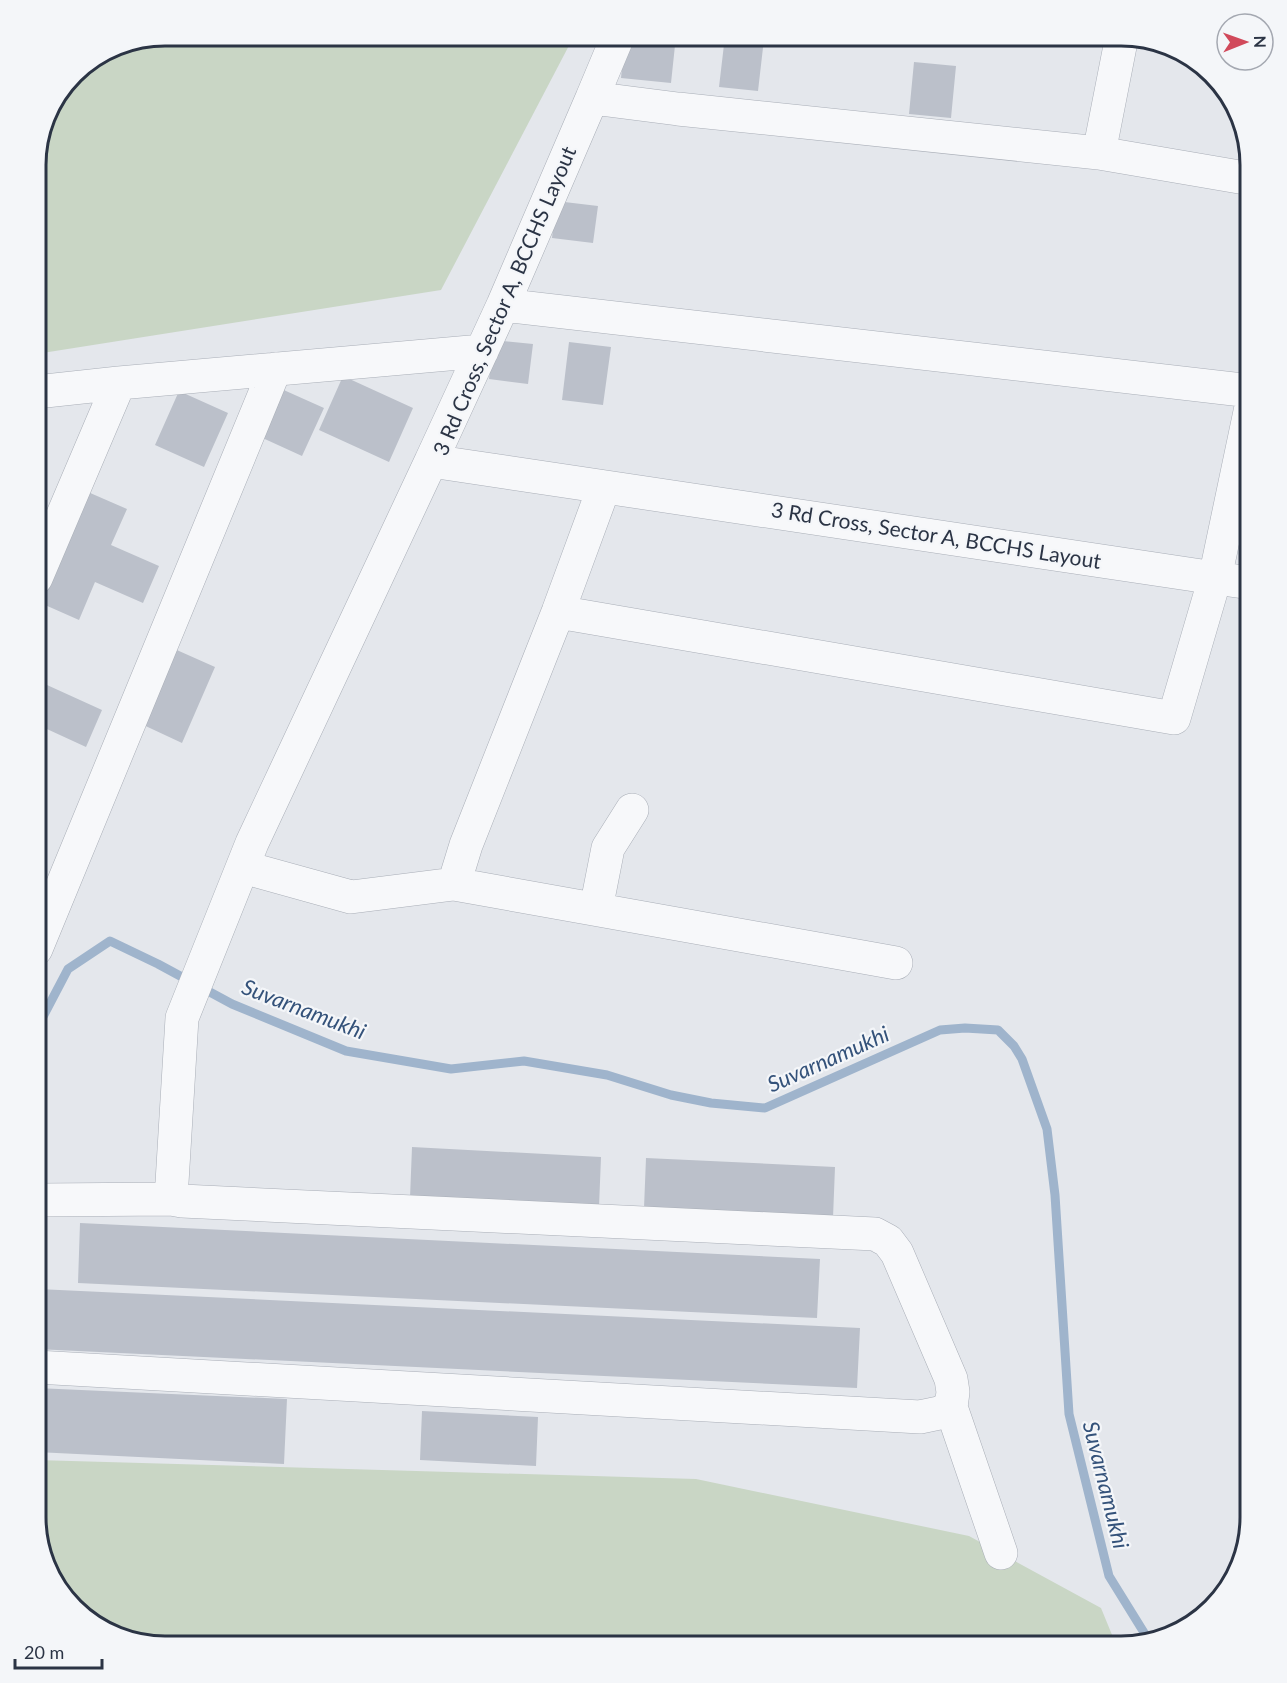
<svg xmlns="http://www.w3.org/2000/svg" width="1287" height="1683" viewBox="0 0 1287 1683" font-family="Lato,sans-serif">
<rect width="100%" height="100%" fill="#e4e7ec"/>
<path fill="#c9d6c5" d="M166,36H574L441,290L36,354V157L50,108L80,68L117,46Z
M36,1460L696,1479L969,1536L1101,1608L1117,1647H166L101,1630L58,1589L36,1517Z"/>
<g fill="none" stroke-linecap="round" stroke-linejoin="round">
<path stroke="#9fb4cc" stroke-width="9" d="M36,1030L68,969L110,941L158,964L232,1004L346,1051L451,1069L524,1061L607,1075L671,1095L711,1103L765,1108L940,1030L965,1028L998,1030L1014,1046L1022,1059L1047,1129L1055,1195L1069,1414L1109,1576L1148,1639"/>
</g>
<path fill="#bbc0ca" d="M625,36H676L671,83L621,78Z
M725,36L764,39L758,91L719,87Z
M914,62L956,66L951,118L909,114Z
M556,201L598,206L593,243L552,238Z
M494,340L533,344L528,384L489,379Z
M569,342L611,347L603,405L562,400Z
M343,376L413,408L389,462L319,430Z
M277,387L324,408L302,456L256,435Z
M179,391L228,413L204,467L155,445Z
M81,489L127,509L111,545L159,566L143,603L95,582L79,620L36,601V592Z
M170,647L215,667L182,743L137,722Z
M36,680L102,710L86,747L36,724Z
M412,1147L601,1157L599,1207L410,1198Z
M646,1158L835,1167L833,1218L644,1208Z
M80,1223L820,1259L817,1318L78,1283Z
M38,1289L860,1328L857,1388L36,1349Z
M36,1388L287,1399L284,1464L36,1452Z
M422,1411L538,1417L536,1466L420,1460Z"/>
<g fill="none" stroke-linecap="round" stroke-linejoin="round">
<g stroke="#a9aeb7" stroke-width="34">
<path id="minor" d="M1122,36L1099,153L678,109L592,98L503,305L431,461L1215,578L1251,407
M592,98L618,36
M1099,153L1251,179
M503,305L1251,391
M36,392L119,383
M36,578L119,383L482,351
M558,612L1174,718L1215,578L1251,583
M243,867L351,897L454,884L466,845L558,612L604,487
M454,884L896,963
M596,909L608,848L632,810
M36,949L275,369
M171,1199L182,1018L252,843L431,461
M36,1202L40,1200L171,1199L182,1201L875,1234L888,1241L897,1253L951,1379L953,1392L951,1407L1001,1553
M36,1367L920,1417L939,1413L951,1407"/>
</g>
<use href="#minor" stroke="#f7f8fa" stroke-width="33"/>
</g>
<g text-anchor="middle" stroke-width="4.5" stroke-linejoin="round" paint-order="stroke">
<g font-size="21" fill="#2b3445" stroke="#f4f6f9">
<text transform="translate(505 301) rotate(-67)" y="7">3 Rd Cross, Sector A, BCCHS Layout</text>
<text transform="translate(936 536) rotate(9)" y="7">3 Rd Cross, Sector A, BCCHS Layout</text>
</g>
<g font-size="22" font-style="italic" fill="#34527a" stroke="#f4f6f9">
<text transform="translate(304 1009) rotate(21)" y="8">Suvarnamukhi</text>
<text transform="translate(828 1059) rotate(-24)" y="8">Suvarnamukhi</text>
<text transform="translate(1106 1485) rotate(76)" y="8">Suvarnamukhi</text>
</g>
</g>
<path d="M0 0H1287V1683H0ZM165 46H1121A119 119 0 0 1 1240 165V1517A119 119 0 0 1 1121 1636H165A119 119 0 0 1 46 1517V165A119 119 0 0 1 165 46Z" fill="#f4f6f9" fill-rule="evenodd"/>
<path fill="none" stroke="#2b3445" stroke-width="3" d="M165 46H1121A119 119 0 0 1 1240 165V1517A119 119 0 0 1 1121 1636H165A119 119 0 0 1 46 1517V165A119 119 0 0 1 165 46Z"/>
<g transform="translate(1245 42) rotate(89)"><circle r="28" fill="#f4f6f9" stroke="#a4a8b1" stroke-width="1.5"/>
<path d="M0-4.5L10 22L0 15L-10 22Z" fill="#d1495b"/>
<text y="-9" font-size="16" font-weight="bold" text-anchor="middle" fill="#2b3445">N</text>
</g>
<path d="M15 1659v9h87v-9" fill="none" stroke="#2b3445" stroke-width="3"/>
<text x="24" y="1659" font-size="18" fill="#2b3445" stroke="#f4f6f9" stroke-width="4.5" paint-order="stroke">20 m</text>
</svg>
